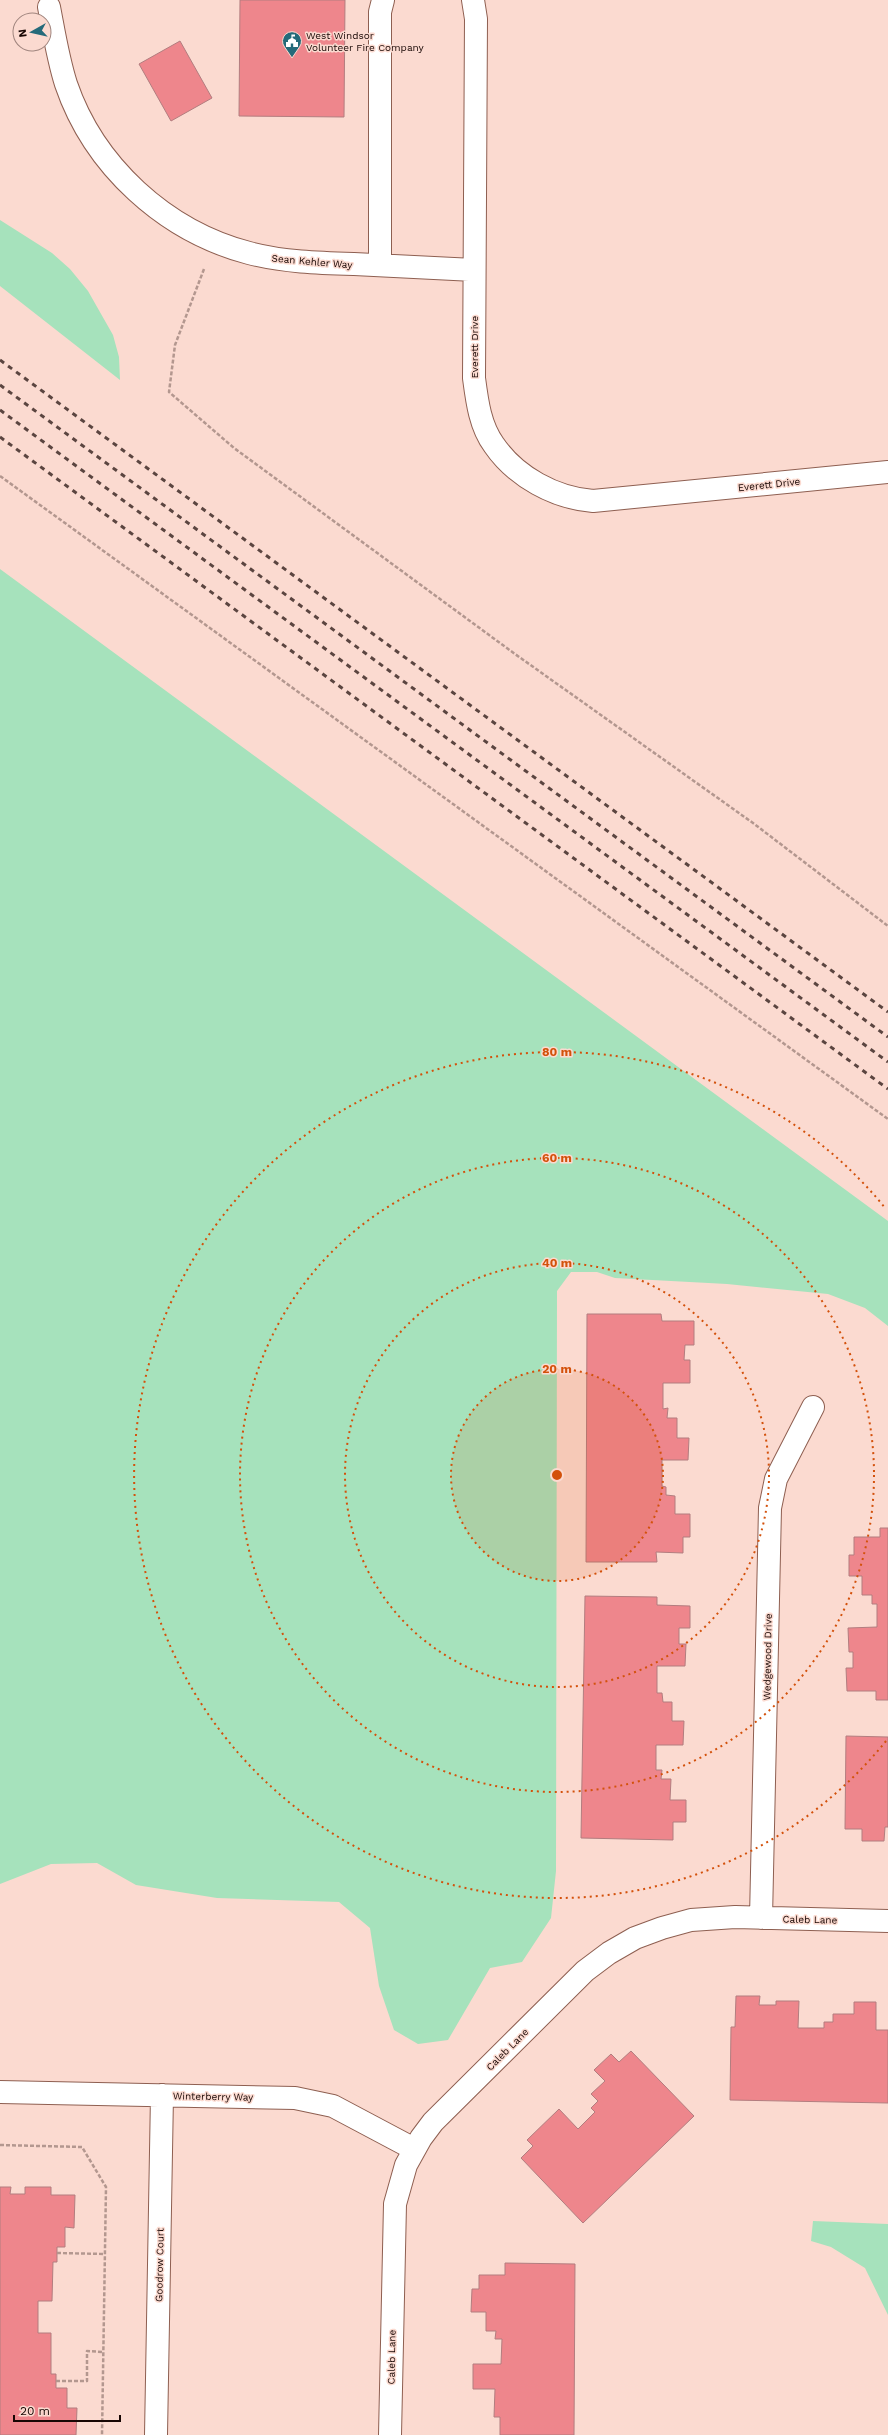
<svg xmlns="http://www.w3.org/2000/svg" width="888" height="2435" viewBox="0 0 888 2435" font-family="'Work Sans',sans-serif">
<rect width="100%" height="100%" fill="#fbdad0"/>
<path fill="#a6e2bc" d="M0,220L52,253L70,269L88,291L113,335L119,357L120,380L0,286Z
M0,569L888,1221V1326L865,1308L828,1294L727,1284L615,1278L597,1272H571L557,1291L556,1871L551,1918L522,1962L490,1968L448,2040L418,2044L394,2030L379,1986L370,1928L339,1902L217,1898L136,1885L97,1863L51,1864L0,1884Z
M813,2221L888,2224V2315L865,2268L831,2247L811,2241Z"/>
<path fill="#ee868c" stroke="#b27d7f" d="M240,0H345L344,117L239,116Z
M180,41L212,98L171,121L139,64Z
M587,1314H661L662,1321H694V1345H685L684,1360H690V1383H663V1409L668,1408L667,1418H677V1438H689L688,1460H662V1486L666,1487V1495L675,1496V1514H690V1537H683V1553L656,1552L657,1562H586Z
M880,1528H888V1700H876V1691H847L846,1668H853V1652H849L848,1628L877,1627V1604H872V1595H862V1576H849V1555H854V1537H880Z
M585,1596L657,1597V1605L690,1606V1628H679V1644H686L685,1666H657V1693H662L663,1702H672V1721H684L683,1745H656V1770H662L661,1779H671L670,1800H686V1822H673V1840L581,1838Z
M846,1736L888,1737V1827H885L884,1841H862V1829H845Z
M736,1996H760L759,2005H776V2001H799L798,2028H824V2022H833V2014H854V2002H876V2030H888V2103L730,2100L731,2027H735Z
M631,2051L694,2116L583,2223L521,2158L533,2146L527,2140L559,2109L578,2129L595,2112L591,2108L598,2101L591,2094L605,2081L594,2070L611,2054L619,2062Z
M0,2187H11L10,2194H25V2187H51V2195H75L74,2228L65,2227V2247H57V2262H53L52,2301H38V2333H51V2374H56V2388H67V2408H77L76,2435H0Z
M505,2263L575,2264L574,2435H500V2417H494L495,2389H473V2364H501L502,2339H495L496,2331H486V2312H471L472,2289H479V2275H505Z"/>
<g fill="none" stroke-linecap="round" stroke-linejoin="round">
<g stroke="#8e5f51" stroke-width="24">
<path id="minor" d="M473,0L476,19L474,378C477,401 480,426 494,445C516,477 555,498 593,501L888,472
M49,7C54,33 58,59 66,84C94,166 165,231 249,253C283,262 319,263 354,264C394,266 434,268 474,270
M380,265V12L383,0
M761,1918L770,1508L776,1479L813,1407
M0,2092L295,2098L333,2106L414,2149
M156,2435L162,2095
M390,2435L395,2204L406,2165L421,2138L433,2122L585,1971L609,1953L635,1938L662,1928L691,1920L735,1917L888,1921"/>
</g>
<path stroke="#b3978f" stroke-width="2.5" stroke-dasharray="4 2" stroke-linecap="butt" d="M204,269L175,345L169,392L234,448L515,654L753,823L888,926
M0,476L888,1119
M0,2145L82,2147L106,2187L102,2435
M57,2253L105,2254
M56,2381H87V2351L103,2352"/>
<use href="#minor" stroke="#fff" stroke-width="22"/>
<path stroke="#5b4540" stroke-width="3" stroke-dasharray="5 5" stroke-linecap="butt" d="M0,360L888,1012
M0,385L888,1037
M0,410L888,1062
M0,437L888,1089"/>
</g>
<circle cx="557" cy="1475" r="106" fill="#d3510b" fill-opacity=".12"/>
<g fill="none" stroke="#d3510b" stroke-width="2" stroke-dasharray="2 4">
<circle cx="557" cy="1475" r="106"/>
<circle cx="557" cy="1475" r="212"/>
<circle cx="557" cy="1475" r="317"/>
<path d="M886 1741A423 423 0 1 1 886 1209"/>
</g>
<defs>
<g id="civic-pin" transform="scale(1)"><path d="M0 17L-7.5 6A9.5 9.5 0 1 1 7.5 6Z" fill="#256a7a" stroke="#fbdad0"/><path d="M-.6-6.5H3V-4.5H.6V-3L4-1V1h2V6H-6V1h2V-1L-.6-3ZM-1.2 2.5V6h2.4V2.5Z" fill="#fff"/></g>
</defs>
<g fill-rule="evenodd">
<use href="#civic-pin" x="292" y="41"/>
</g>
<g text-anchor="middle" stroke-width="3" stroke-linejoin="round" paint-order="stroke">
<g font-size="10" fill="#170603" stroke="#fbdad0" text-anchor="start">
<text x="306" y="39">West Windsor<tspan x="306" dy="12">Volunteer Fire Company</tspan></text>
</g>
<g font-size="10" fill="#170603" stroke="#fbdad0">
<text transform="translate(312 261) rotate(5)" y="4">Sean Kehler Way</text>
<text transform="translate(474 347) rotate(-90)" y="4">Everett Drive</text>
<text transform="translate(769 484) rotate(-6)" y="4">Everett Drive</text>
<text transform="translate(767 1657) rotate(-89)" y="4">Wedgewood Drive</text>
<text transform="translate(810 1919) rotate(1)" y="4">Caleb Lane</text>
<text transform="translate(507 2049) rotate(-45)" y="4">Caleb Lane</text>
<text transform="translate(213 2096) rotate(1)" y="4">Winterberry Way</text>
<text transform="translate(159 2265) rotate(-89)" y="4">Goodrow Court</text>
<text transform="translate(391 2357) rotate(-89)" y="4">Caleb Lane</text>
</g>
</g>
<circle cx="557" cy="1475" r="6" fill="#d3510b" stroke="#fbdad0" stroke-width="2"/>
<g font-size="12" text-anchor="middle" font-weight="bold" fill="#d3510b" stroke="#fbdad0" stroke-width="3" stroke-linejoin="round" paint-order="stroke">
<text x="557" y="1056">80 m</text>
<text x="557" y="1162">60 m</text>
<text x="557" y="1267">40 m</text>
<text x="557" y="1373">20 m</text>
</g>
<g transform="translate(32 32) rotate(262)"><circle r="19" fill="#fbdad0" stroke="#a0857e"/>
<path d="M0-3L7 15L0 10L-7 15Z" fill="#256a7a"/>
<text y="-6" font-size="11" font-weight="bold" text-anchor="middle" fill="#170603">N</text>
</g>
<path d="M14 2415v6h106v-6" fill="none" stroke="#170603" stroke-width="2"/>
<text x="20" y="2415" font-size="12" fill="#170603" stroke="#fbdad0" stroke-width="3" paint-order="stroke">20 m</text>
</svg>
